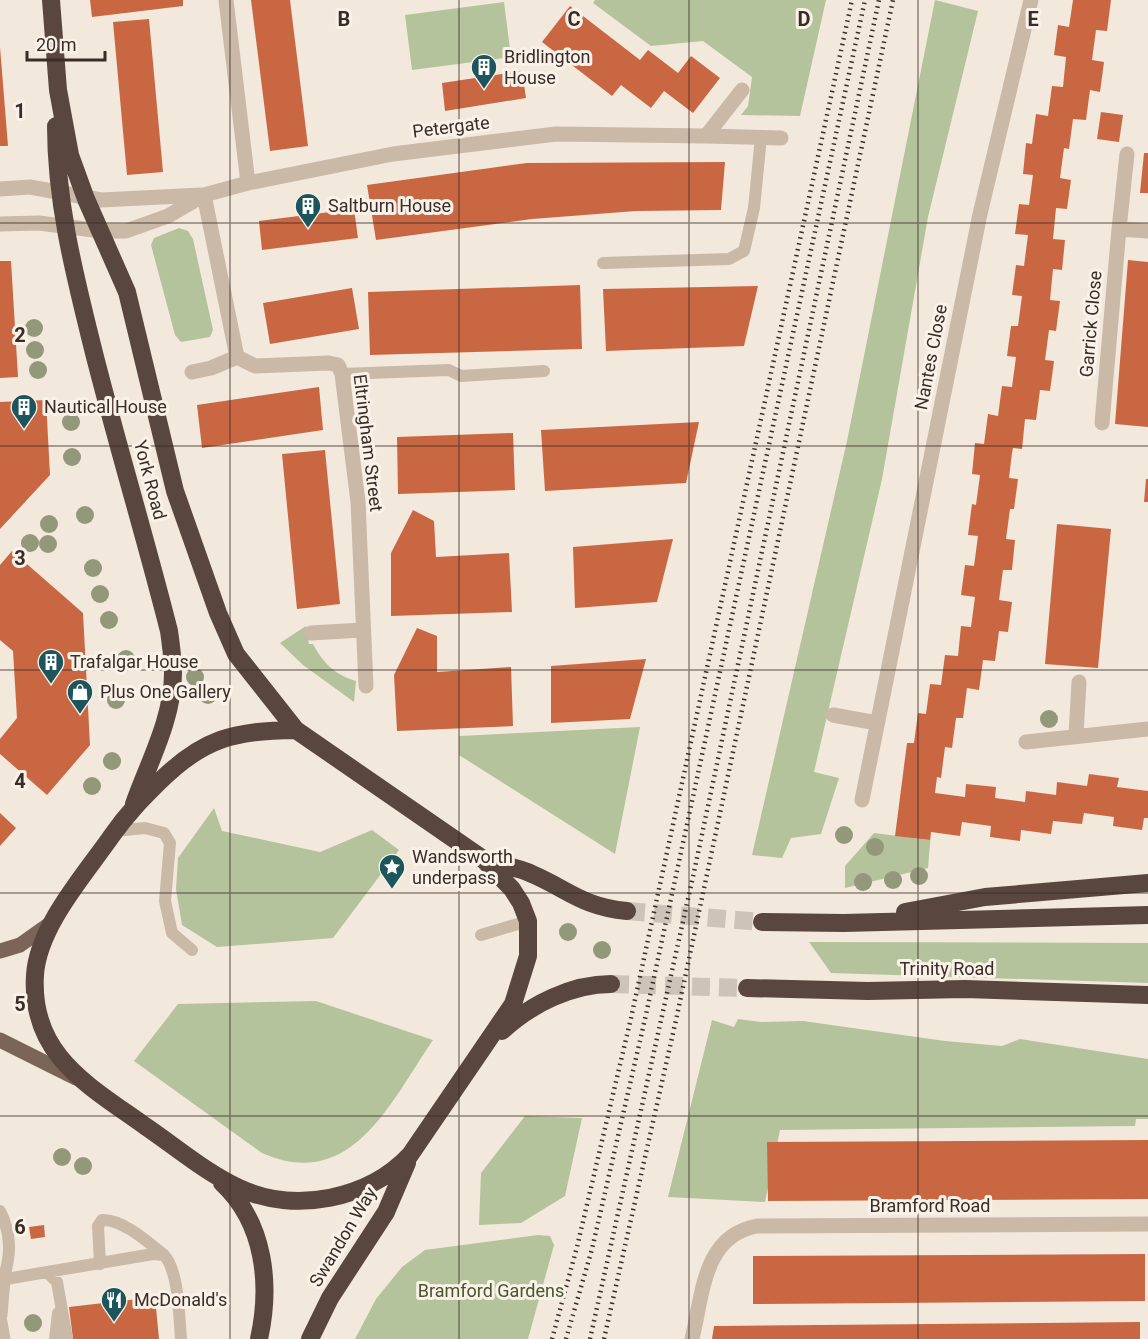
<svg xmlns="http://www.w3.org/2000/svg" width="1148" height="1339" viewBox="0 0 1148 1339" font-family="Roboto,sans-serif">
<rect width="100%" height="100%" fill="#f3e8dc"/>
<path fill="#b4c39b" d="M595,0H826L800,116L741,115L748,106L752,77L703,41L651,46L593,3Z
M935,0L978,11L928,217L882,479L814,772L839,778L821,834L791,838L782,858L752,855L847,441Z
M504,2L511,57L412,70L405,15Z
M179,228L188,231L193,239L213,330L210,337L181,342L175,335L151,245L154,238Z
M306,626L309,644H313C323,663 335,675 356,681L354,702L303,665L280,643Z
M640,727L615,854L459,755V736Z
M214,808L222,831L320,852L372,830L399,850L333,938L217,947L182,925L176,889L178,858Z
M931,832L928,868L845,888V866L874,833L929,840Z
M809,942L1148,943V983L831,973Z
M316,1001L433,1040C391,1101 352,1193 262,1153L134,1061L178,1004Z
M738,1019L761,1022L803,1021L945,1041L1002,1046L1020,1039L1148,1059V1119H1136L1135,1126L780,1130L765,1202L668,1197L712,1020L734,1027Z
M525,1116L582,1118L565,1196L521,1223L479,1225L481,1173Z
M538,1235L550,1236L554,1245L528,1339H355L376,1299L402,1267L425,1250Z"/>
<path fill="#ca6743" d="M90,0H183V6L92,17Z
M251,0H290L308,146L270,151Z
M1073,0H1111L1107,31L1096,30L1092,60L1104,62L1100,92L1090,90L1086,120L1073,119L1069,149L1064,148L1060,178L1071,180L1067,209L1056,208L1053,239L1065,240L1062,270L1053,269L1050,300L1060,301L1056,331L1049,330L1045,360L1054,361L1050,391L1040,390L1036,420L1025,419L1022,449L1013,448L1012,453L1009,478L1018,479L1014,509H1010L1006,539L1015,540L1012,570H1003L999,600L1012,602L1008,632L999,631L995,661L983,660L979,690L967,688L963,718H956L952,748L945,747L941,778L937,777L935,793L965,797L966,784L996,787L995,798L1025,802L1026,791L1056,795L1057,782L1087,786L1089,774L1119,778L1117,787L1148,791V818H1144L1142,830L1113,826L1114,817L1084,813L1082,824L1053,821L1051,834L1021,830L1020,841L990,837L991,826L962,822L960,836L931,832L930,840L895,836L907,743H914L918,713L926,714L930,684L941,685L945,655L958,656L961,626L971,627L975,597L961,595L965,565L974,566L978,536L968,535L972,504L976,505L980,475L972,474L975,443L984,444L988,414L998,416L1002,386L1012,387L1016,357L1007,356L1011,326H1018L1022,296L1012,295L1016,265L1024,266L1028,235L1015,234L1019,204L1029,205L1033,175L1023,174L1026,143L1032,144L1036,114L1048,116L1052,86L1063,87L1066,57L1054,55L1058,25L1069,27Z
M570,6L640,60L648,50L678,73L691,56L720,78L693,113L664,91L651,108L621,85L612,96L542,42Z
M149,19L163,172L127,175L113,22Z
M0,47L8,146H0Z
M522,71L526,98L445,111L442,83Z
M1101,112L1123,115L1119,142L1097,139Z
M1144,153H1148V193H1140Z
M725,162L721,210L636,211L532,219L376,240L367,185L527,163Z
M354,209L358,238L262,250L259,221Z
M1128,260L1148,262V427L1115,424Z
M0,261H11L18,377L0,378Z
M580,285L582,349L370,355L368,292Z
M758,286L744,346L606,351L603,289Z
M352,288L359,329L270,344L263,303Z
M319,387L323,430L202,448L197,405Z
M46,400L50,475L0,529V402Z
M699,422L686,483L545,491L541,430Z
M513,433L515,490L398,494L397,437Z
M325,450L340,604L297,609L282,454Z
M1146,479H1148V502H1144Z
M413,510L434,521L436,557L509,553L512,612L391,616V553Z
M1057,524L1111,529L1098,668L1045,664Z
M673,539L657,602L575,608L573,547Z
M12,551L83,613L90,745L47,795L0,754V739L17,718L13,651L0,640V565Z
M417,628L437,636V672L511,667L513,726L397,731L394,675Z
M646,659L630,719L551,723V666Z
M0,813L16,828L0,846Z
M1148,1140V1199L768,1201L767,1142Z
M44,1225L45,1237L31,1239L29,1227Z
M1145,1254V1301L753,1304V1256Z
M155,1297L159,1339H73L69,1307Z
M1140,1322V1339H712L714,1326H722Z"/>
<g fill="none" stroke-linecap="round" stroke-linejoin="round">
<path stroke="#cec3b8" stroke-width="18" stroke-dasharray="18 9" stroke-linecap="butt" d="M627,911L762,922
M611,984L747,988"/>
<path stroke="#cbb9a7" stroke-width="12" d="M603,263L729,259L744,251L754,208L761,137
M342,374L449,370L461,376L544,371
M115,831L145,828L164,833L170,843L165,901L172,933L192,950
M481,935L528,921
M0,1211C12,1235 11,1256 3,1280
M100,1264L98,1226L102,1220C123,1219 149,1243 164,1255
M48,1273L57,1282L67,1339
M0,1280L153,1254L164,1255C179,1271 179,1317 181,1339
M55,1339L58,1313"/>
<path stroke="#cbb9a7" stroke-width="15" d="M226,0L248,183
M706,136L781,138
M1127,154L1119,229L1148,231
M0,189L30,187L101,200L201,195
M204,195L237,357L255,366L329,363L338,365L342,374L358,502L366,686
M0,224L39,223L101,231H126L168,216L204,195L248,183L393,154L556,134L706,136L742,90
M192,372L211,368L237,357
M1102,423L1119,229
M311,633L362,630
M833,715L877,723
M1076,735L1079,682
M1026,742L1148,729
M862,800L980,214L1031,0
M0,1315L3,1280
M0,1322L3,1339
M692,1339C703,1294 703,1236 757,1226L1148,1224"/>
<path stroke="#7a6558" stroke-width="15" d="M0,951L20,945L51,923
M0,1040L76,1078"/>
<path stroke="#59473f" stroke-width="18" d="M51,0L58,90L70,155L86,199L127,292L175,491L218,613L236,654L296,730
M56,126C56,202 74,272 92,345C116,441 145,536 169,631C171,645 173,659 173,673C173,718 149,762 134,804
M296,730L483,859L512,889L521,903L528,921V956L513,1004L410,1155C369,1199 295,1214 239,1188C205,1172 176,1147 145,1126C88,1085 30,1055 35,975C38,926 86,873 113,834C128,813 140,801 158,783C203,738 233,731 296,730Z
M488,861C502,866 519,867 532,874C569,890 583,907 627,911
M905,912L985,897L1148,883
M762,922L844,923L1148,915
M747,988L868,991L965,989L1148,995
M502,1031C531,1004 572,984 611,984
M222,1183C265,1223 271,1285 259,1339
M310,1339L330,1298L386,1212L407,1163"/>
<path stroke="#382d28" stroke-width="4.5" stroke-dasharray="1.5 4.5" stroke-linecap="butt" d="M552,1339L577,1247L631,1018L852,0
M566,1339L592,1249L645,1019L865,0
M590,1339L694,872L879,0
M604,1339L676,1020L893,0"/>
</g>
<g fill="#94987b">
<circle cx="34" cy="328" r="9"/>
<circle cx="35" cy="350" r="9"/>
<circle cx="38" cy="370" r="9"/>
<circle cx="71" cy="422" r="9"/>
<circle cx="72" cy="457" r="9"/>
<circle cx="85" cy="515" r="9"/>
<circle cx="49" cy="524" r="9"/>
<circle cx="30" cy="543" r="9"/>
<circle cx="48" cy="544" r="9"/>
<circle cx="93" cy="568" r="9"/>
<circle cx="100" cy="594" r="9"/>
<circle cx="109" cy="620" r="9"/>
<circle cx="126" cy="659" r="9"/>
<circle cx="195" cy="677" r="9"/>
<circle cx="208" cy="695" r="9"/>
<circle cx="116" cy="700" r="9"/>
<circle cx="1049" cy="719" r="9"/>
<circle cx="112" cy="761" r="9"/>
<circle cx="92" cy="786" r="9"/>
<circle cx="844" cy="835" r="9"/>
<circle cx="875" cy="847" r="9"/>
<circle cx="919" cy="876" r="9"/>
<circle cx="893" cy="880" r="9"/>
<circle cx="863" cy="882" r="9"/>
<circle cx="568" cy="932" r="9"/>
<circle cx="602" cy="950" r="9"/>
<circle cx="62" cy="1157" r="9"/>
<circle cx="83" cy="1166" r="9"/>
<circle cx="33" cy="1323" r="9"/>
</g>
<path fill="none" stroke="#382d28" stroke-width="1.5" stroke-opacity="0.55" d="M230,0V1339M459,0V1339M689,0V1339M918,0V1339M0,223H1148M0,446H1148M0,670H1148M0,893H1148M0,1116H1148"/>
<defs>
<g id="building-pin" transform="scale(1.35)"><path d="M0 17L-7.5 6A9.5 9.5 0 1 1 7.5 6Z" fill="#1c555b" stroke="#faf2e8"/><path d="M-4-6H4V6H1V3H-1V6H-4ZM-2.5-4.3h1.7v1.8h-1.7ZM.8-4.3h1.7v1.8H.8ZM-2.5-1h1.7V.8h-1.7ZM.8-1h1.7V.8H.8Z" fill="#fff"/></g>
<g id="shop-pin" transform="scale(1.35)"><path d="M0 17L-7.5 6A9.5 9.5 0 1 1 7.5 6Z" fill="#1c555b" stroke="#faf2e8"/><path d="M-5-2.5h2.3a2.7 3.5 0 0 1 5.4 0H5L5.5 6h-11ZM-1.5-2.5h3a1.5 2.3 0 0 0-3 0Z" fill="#fff"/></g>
<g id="sight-pin" transform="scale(1.35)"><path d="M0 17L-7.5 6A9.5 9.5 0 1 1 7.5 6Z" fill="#1c555b" stroke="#faf2e8"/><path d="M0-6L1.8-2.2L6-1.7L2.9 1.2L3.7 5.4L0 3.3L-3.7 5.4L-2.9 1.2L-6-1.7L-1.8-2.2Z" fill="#fff"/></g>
<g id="restaurant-pin" transform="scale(1.35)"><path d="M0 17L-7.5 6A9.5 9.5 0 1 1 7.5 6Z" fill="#1c555b" stroke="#faf2e8"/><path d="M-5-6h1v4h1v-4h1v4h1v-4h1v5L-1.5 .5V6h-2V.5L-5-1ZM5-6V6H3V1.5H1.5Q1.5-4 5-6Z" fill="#fff"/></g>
</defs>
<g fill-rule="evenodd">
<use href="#building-pin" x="484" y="67"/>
<use href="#building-pin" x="308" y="206"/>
<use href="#building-pin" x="24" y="407"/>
<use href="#building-pin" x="51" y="662"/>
<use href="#shop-pin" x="80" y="692"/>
<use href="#sight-pin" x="392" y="867"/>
<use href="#restaurant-pin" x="114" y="1300"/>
</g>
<g text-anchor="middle" stroke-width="6" stroke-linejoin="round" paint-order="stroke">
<g font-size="18" fill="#382d28" stroke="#faf2e8" text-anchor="start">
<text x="504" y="63">Bridlington<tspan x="504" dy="21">House</tspan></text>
<text x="328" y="212">Saltburn House</text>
<text x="44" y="413">Nautical House</text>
<text x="70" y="668">Trafalgar House</text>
<text x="100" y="698">Plus One Gallery</text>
<text x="412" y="863">Wandsworth<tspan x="412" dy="21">underpass</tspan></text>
<text x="134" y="1306">McDonald's</text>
</g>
<g font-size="18" fill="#382d28" stroke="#faf2e8">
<text transform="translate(451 127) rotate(-7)" y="6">Petergate</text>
<text transform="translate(1091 324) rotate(-85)" y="6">Garrick Close</text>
<text transform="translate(931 357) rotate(-79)" y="6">Nantes Close</text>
<text transform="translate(368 443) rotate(83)" y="6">Eltringham Street</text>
<text transform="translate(150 480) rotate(75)" y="6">York Road</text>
<text x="947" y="975">Trinity Road</text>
<text x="930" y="1212">Bramford Road</text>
<text transform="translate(343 1237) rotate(-59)" y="6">Swandon Way</text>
</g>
<g font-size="18" fill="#46572b" stroke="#faf2e8">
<text x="491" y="1297">Bramford Gardens</text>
</g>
</g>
<g font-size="20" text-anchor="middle" font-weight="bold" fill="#382d28" stroke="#faf2e8" stroke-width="6" stroke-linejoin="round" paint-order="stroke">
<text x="344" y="26">B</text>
<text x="574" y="26">C</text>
<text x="804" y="26">D</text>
<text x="1033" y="26">E</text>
<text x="20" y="118">1</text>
<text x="20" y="342">2</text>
<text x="20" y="565">3</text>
<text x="20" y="788">4</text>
<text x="20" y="1011">5</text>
<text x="20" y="1234">6</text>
</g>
<path d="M27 51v9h78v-9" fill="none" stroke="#382d28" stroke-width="3"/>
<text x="36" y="51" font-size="18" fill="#382d28" stroke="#faf2e8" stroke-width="4.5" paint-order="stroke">20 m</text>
</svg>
